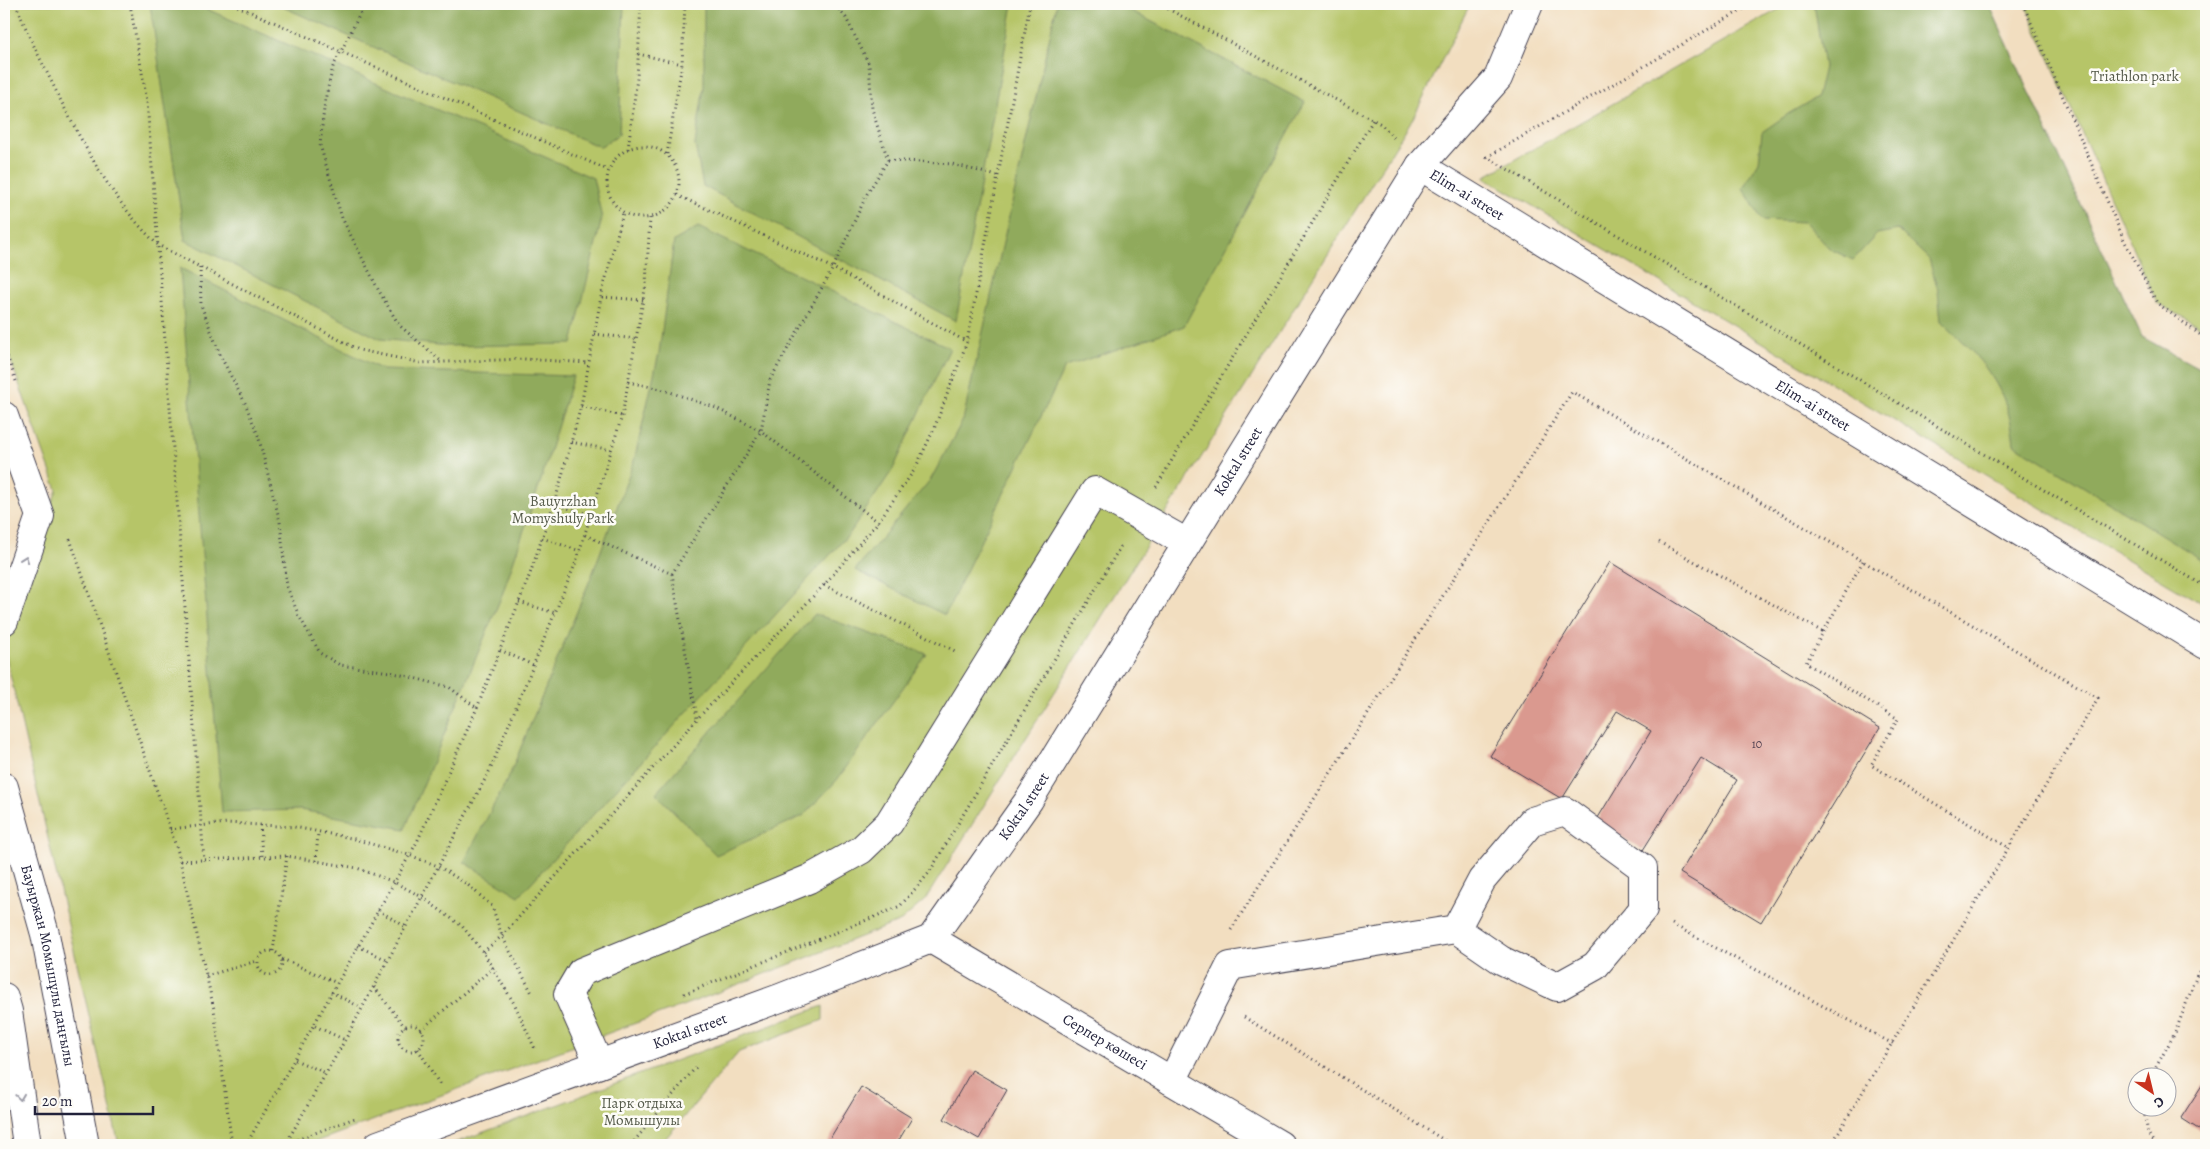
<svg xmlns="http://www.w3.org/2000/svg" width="2210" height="1149" viewBox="0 0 2210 1149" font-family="Alegreya,serif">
<rect width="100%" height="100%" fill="#fdfcf7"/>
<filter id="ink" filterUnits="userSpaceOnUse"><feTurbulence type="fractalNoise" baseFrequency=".02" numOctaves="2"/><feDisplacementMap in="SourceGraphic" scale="10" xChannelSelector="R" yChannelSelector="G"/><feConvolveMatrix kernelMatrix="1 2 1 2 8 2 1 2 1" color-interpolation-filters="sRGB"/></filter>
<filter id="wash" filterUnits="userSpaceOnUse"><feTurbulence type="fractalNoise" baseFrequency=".0096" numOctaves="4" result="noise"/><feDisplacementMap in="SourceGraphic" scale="20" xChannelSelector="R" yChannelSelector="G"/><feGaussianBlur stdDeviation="1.12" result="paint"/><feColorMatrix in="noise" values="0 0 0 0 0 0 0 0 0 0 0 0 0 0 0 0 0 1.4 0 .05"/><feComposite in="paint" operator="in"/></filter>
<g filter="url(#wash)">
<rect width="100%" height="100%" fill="#f2dec0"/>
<path fill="#b6c568" stroke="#6c7452" d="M4,4H1470L1413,118L925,900L901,921L706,997L307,1145H119L4,648V625L57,490L4,342Z
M1788,4H1989L2142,337L2206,372V606L1484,177Z
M2025,4H2206V330L2157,303Z
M823,1006V1020L739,1052L660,1145H449Z"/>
<path fill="#90aa5c" stroke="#59664c" d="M150,4H195L593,178L602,218L572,344L448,346L380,339L185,240Z
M276,4H624L619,134L600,147Z
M704,4H1013L956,321L703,186L695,145L704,86Z
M1057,4H1118L1305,102L1184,326L1065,367L945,615L855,570L931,479L963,420Z
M1814,4H1989L2142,337L2206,372V562L2014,444C2009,386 1981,359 1941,321L1938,290L1929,259L1898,230L1877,234L1853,260L1830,249L1805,222L1762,220L1743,188L1759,162L1762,132L1788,114L1817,97L1824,67Z
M698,227L950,348L893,469L850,533L519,896L464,862L510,774L592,575L634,461L659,353L674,241Z
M180,268L383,370L573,376L541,480L502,595L405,829L300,810L222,812Z
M815,614L927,654L837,780L803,816L716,855L656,793Z"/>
<g id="blocks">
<path fill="#da998f" d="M1610,562L1880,728L1761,922L1680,873L1737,780L1701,758L1643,850L1596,821L1651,731L1617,711L1562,799L1490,756Z
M972,1070L1007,1090L979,1139L944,1119Z
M2206,1079V1134L2181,1118Z
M861,1087L912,1118L896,1145H826Z"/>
</g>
</g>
<g filter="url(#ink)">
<use href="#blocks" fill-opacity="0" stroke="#413e4f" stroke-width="1"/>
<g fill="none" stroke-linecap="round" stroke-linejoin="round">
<g stroke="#413e4f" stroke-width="30">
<g id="minor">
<path id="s1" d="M1420,166L2206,645"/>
<path d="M4,416L40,516L4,621"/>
<path id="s2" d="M931,939L1280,1145"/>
<path d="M599,1064L568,994L581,972L809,879L861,850L889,823L1095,491L1187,543"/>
<path d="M1172,1081L1230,966L1456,929L1501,960L1557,987L1595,966L1643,909V868L1565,811L1532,821L1482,880L1456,929"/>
<path id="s3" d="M378,1145L780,998L931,939L1029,800L1420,166L1498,78L1529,4"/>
</g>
</g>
<g stroke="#413e4f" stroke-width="30">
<g id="major">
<path id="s4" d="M4,787L45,934L85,1145"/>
<path d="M4,997L8,1011L27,1145"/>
</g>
</g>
<path stroke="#413e4f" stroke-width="3" stroke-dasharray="1 4" stroke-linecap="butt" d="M16,4C28,36 44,66 59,97C86,150 115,204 158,245L359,350L421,363L524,359L589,363
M130,4L147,101L204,861
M233,4L608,170
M365,4L333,67L325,100L320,145L342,218L379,291L399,325L442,362
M659,4L685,8
M1159,4L1381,124L1396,140
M1752,4L1487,157L2206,587
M2023,4L2124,240L2157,303L2206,339
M638,54L682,64
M607 182a36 36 0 1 1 72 0a36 36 0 1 1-72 0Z
M628,149L637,78L641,4
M667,154L682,64L685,4
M888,160L952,164L997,176
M677,195L833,268L967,342
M200,267L201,305L221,357L245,403L258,435L280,522L287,587L299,616L320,653L340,665L390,672L449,687L477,708
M602,297L643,300
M594,334L636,339
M4,347L17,384
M628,382L661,389L716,408L761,431L878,522
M581,406L622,416
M571,442L611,450
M1156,487L1373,120
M554,504L591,515
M585,535L672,574L697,718
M542,538L580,551
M70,539L178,852L214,1009L232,1145
M1659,542L1823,632
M1863,561L1806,663L1898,719L1871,765L2009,848
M672,574L761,431L770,380L833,268L867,194L888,160L872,109L869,64L846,18L835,4
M824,585L955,651
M519,602L555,613
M500,650L533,665
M260,825L262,856
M170,829L227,823L294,827L351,838L409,855L438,866L468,885L492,906L502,936L533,995
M180,861L287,856L357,868L394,882L422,897L462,926L483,952L515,1005L535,1049
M316,861L318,832
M378,910L406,927
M1672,924L1893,1044
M1231,930L1572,392L2098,698L1831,1145
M358,946L387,960
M258 963a12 12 0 1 1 24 0a12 12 0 1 1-24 0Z
M273,951L287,856
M483,952L502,936L697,719L824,585L878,522L915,469L934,429L967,342L1030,4
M282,959L337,983
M206,976L257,961
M374,987L405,1027
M331,992L362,1008
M684,994L874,917L900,906L929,873L1122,544
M1244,1017L1452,1145
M398 1038a13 13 0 1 1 26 0a13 13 0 1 1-26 0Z
M315,1026L345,1040
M421,1030L494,967
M418,1049L440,1085
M295,1060L326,1073
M2151,1076L2175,1033L2197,975L2206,965
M2143,1106L2148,1133L2155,1145
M246,1145L417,842L477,708L530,574L557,494L581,406L601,297L623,213
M283,1145L355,1118
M285,1145L345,1040L490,770L576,562L622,416L646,284L650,218
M631,1145L696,1067"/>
<use href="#minor" stroke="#fff" stroke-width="28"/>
<use href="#major" stroke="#fff" stroke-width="28"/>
</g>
<defs><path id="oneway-chevron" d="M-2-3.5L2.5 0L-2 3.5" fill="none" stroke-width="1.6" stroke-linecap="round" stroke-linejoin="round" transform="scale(1.25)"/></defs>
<g stroke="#9c9ca7">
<use href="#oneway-chevron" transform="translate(25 559) rotate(-71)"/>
<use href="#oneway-chevron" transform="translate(20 1097) rotate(82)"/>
</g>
</g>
<g text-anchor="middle" stroke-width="5" stroke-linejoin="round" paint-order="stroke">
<g font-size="12" fill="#504050">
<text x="1757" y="748">10</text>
</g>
<g font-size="15" fill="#565b4b" stroke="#fdfcf7">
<text x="2135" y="81">Triathlon park</text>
<text x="563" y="506">Bauyrzhan<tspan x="563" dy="17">Momyshuly Park</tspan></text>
<text x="642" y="1108">Парк отдыха<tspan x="642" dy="17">Момышулы</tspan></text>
</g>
<g font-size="15" fill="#22223b" stroke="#fdfcf7">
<text dy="5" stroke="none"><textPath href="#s1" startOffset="55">Elim-ai street</textPath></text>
<text dy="5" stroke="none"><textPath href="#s1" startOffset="460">Elim-ai street</textPath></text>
<text dy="5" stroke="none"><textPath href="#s3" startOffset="1158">Koktal street</textPath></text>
<text dy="5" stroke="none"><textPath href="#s3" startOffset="752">Koktal street</textPath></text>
<text dy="5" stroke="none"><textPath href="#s4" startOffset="184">Бауыржан Момышұлы даңғылы</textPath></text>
<text dy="5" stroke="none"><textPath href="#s3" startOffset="332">Koktal street</textPath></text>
<text dy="5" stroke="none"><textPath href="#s2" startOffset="202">Серпер көшесі</textPath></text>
</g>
</g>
<rect width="2210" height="1149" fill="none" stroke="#fdfcf7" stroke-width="20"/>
<g transform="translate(2152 1092) rotate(145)"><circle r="24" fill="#fdfcf7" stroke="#a5a5ac"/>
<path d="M0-4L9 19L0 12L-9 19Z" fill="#c8321e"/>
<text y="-8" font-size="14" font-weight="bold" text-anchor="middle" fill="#22223b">С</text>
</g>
<path d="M35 1106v8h118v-8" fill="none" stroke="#22223b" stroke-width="2.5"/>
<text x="42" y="1106" font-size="15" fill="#22223b" stroke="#fdfcf7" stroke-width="4" paint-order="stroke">20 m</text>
</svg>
